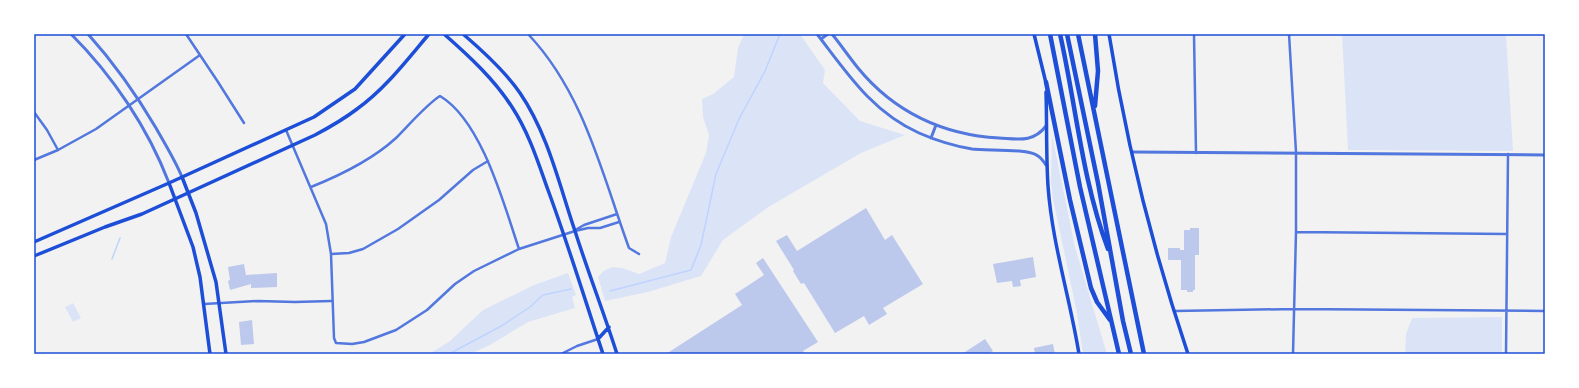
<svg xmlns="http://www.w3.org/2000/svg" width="1579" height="388" viewBox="0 0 1579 388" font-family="Barlow,sans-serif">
<rect width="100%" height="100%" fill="#f2f2f2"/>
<path fill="#dbe4f7" d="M744,34H800L825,70L823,83L860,121L905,135L861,153L770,206L723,240L701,276L648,292L605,301L598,277C610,261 623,268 639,274L665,263L671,237L706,153L709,135L703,117L702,99L713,94L734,77L738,48Z
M1342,34H1506L1513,151L1348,150Z
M1052,135L1075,247L1107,354H1083L1077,313L1053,199L1051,182Z
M568,273L576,295L572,297L575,308L528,322L490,345L470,354H429L450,341L483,310L534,285Z
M73,303L81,318L73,322L65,307Z
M1502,317V354H1405L1406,334L1412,318Z"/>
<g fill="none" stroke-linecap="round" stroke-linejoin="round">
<path stroke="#bfd3fe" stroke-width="1.5" d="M112,259L120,238
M610,291L691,270L701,245L716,174L739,119L765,71L780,34
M449,354L503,325L530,307L543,295L571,289"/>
</g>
<path fill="#bdc9ec" d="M866,208L885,240L892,235L923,284L883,308L887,314L869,325L864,316L835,333L804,283L801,284L793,271L794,270L776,241L787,235L797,251Z
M1190,228H1199V255H1195V290H1193V292H1187V290H1181V260H1168V248H1180V250H1184V230H1190Z
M1033,257L1036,277L1020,280L1021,286L1013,287L1012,281L997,283L993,264Z
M763,258L818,342L803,351L805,354H666L742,305L735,294L764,275L756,263Z
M244,264L246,275L277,273V287L251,288V284L230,290L228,281L230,280L228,267Z
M252,320L254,344L241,345L239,322Z
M985,339L993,351L988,354H962Z
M1053,344L1055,354H1035L1034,348Z"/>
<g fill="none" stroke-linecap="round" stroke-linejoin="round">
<path stroke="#5277de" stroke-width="2.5" d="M186,34L218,82L244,123
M528,34C584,93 602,174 629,248L639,254
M1194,34L1196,153
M1289,34L1296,152V232L1293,354
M34,112L47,130L58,150
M286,130L326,224L331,254L334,338L336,343L352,344L364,342L396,330L427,310L455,284L474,271L519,249L575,231L588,228H600L619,222
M34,160L58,150L96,129L200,55
M311,187C341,175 372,160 396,138C408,126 427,104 440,96C482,121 504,205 519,249
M577,229L584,225L617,214
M1296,232L1507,234
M331,254L349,253L363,249L398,229L439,200L473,170L488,161
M204,304L258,301L295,302L331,301
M1175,311L1294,309L1545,311
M561,354L577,346L598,339
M1506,354L1508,154"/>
<path stroke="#5277de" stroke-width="3" d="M71,34C113,76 148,128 169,183
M88,34C114,63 136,94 156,128C165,144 175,160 182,177
M817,34C847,73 872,112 919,133C935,140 954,146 972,149C986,151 1028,148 1038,156C1041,158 1044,162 1046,165
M832,34C841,45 849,57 858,68C894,112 943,135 999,138C1018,139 1033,143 1046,126
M821,39L828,34
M931,138L936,125
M1132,152L1545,155"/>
<path stroke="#1d4ed8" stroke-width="3.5" d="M444,34C469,56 494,79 512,107C529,133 538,162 548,190C568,244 585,300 603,354
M463,34C484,52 505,71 520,93C548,134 559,184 575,231C588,272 604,313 617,354
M1034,34L1046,83
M1109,34C1126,142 1153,250 1188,354
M1046,92C1047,123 1046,155 1048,186C1052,243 1070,298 1079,354
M182,177L196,213L216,282L226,354
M169,183L193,247L200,277L210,354
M34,242L169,183L314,117L355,89L405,34
M34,256L105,227L142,214L315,135C330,127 344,119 357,109C385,89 407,60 429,34
M598,339L609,327"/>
<path stroke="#1d4ed8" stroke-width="4.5" d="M1050,34L1080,187L1119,354
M1060,34C1076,105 1082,180 1108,249
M1067,34L1098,183L1123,321L1131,354
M1078,34L1144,354
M1046,82L1070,200L1091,288L1097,302L1110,320
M1095,106L1098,71L1095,34"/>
</g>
<rect width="1579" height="388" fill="none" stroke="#ffffff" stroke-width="70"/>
<rect x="35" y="35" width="1509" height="318" fill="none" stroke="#1d4ed8" stroke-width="1.5"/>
</svg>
